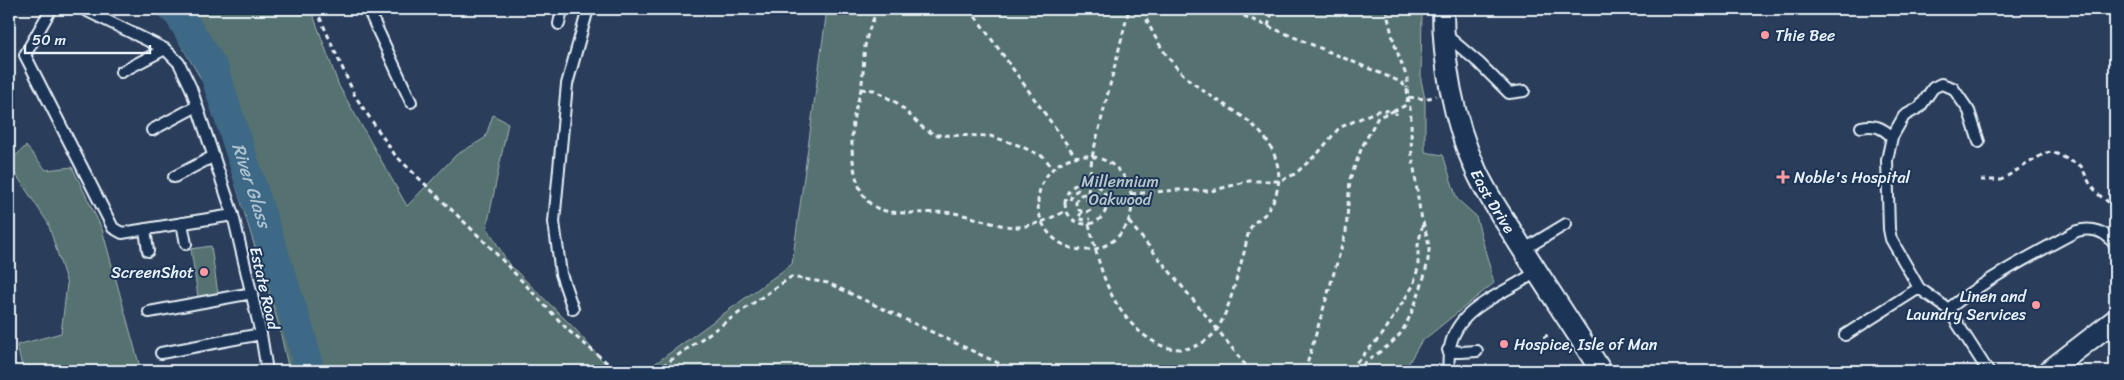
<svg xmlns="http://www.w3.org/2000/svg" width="2124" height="380" viewBox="0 0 2124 380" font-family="Sriracha,sans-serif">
<rect width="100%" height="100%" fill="#2a3d5a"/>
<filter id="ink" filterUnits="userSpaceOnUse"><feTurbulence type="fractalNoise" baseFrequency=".02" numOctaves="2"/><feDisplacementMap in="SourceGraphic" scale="10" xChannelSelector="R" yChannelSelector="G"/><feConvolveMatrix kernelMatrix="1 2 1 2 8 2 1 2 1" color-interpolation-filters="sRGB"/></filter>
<g filter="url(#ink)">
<path fill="#57726f" stroke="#a0b2b4" d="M157,9H311L339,86L407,206L456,155L485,138L493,115L508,123L487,227L508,263L576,330L611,371H289L279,326L206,87L162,13Z
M827,9H1422L1421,80L1425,99V152L1443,155L1457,199L1476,216L1494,283L1421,342L1404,371H645L792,264Z
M26,146L46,170L72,167L102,229L141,371H23L17,345L61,333L67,284L48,223L9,164V162Z
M211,246L218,294L198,297L191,249Z"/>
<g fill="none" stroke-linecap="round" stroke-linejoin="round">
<path stroke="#3e6886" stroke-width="30" id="s1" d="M173,9L178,13L213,68L302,340L309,371"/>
<g stroke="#e8f1f8" stroke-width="14">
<path id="service" d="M51,9L25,55L113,228L122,233L233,215
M83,9L165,49L179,63L191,88L233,215L261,334L267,371
M368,9L411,102
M559,24L562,9
M1446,35L1479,63L1509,93L1524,91
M121,72L165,49
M1861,127C1874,124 1882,127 1892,137
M152,130L197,106
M1979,142L1969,111L1953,88L1941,84L1933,88L1920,107L1904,116L1892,137L1887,160L1889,229L1891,239L1919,288L1948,309L1988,371
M174,177L214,156
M182,223L186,244
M145,229L148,251
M1523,250L1566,224
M573,309L561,274L554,222L567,84L588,9
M1948,309C1988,278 2032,255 2077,231C2092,227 2106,231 2115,245
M149,312L252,293
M1845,335L1919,288
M1448,350L1461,352L1477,351
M161,353L261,334
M1449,371C1443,310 1494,301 1536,272"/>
</g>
<g stroke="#e8f1f8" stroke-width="24">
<g id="minor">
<path id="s2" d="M1443,9C1443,62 1453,119 1475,168C1485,192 1501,214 1515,237C1543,282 1573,326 1601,371"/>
<path d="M2049,371L2115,320"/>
</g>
</g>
<path stroke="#e8f1f8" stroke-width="3" stroke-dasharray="5 4" stroke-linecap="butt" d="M316,9L355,96L395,155L489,246L569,331L617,371
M877,9C874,19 868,30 866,41C863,54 864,69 862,82C861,96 854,109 853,123C850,146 852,194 875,207C894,218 931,210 954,213C971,216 988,223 1005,226C1027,230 1047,220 1066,211
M970,9L1076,157
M1227,9L1401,82L1407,89L1408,97L1425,99L1436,96
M1386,9L1394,43L1407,78V88
M1268,26L1273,9
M861,89L874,90L897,103L922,127L935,135L990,136L1018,145L1044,157L1053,169
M1038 203a47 47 0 1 1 94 0a47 47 0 1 1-94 0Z
M1981,180H2001L2045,153L2053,152L2081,166L2090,184L2099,195L2115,207
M1065 203a21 21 0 1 1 42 0a21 21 0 1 1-42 0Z
M1076 203a9 9 0 1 1 18 0a9 9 0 1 1-18 0Z
M1131,194L1177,190L1211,191L1249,181H1280L1295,174L1319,152L1339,128L1377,111L1396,110L1406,105L1408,97
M1070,200L1073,193L1078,190L1081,195
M1087,201L1092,157L1129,9
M1095,203H1102L1097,191
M1082,212L1078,218L1084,220L1090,219
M1129,222L1217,329L1250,371
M1089,224C1100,267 1108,307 1145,336C1157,344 1165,349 1180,349C1193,350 1211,340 1218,328C1230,308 1237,275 1244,253C1246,245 1247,234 1251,227C1254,222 1261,218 1265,214C1279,196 1283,176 1274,154C1262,124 1230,109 1205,92C1172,69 1157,45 1142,9
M1528,347L1551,333
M655,371L791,277L828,283L1015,371
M1305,371L1346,232L1350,179L1362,147L1378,117L1396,110V115
M1354,371L1355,364L1382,335L1413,286L1418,268V245L1423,223
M1356,371C1369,357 1388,349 1400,334C1412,318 1429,269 1429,249C1428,236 1423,224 1420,211C1417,193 1415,173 1412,155C1410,135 1413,117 1408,98"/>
<use href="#service" stroke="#1d3557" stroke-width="10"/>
<use href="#minor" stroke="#1d3557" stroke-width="20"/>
</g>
</g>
<g fill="#ff9aa2" stroke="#1d3557" stroke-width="2">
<circle cx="1765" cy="35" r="5"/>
<path d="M1780.5 169.5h5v5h5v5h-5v5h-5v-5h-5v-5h5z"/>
<circle cx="204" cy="272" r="5"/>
<circle cx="2036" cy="305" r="5"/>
<circle cx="1504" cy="344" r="5"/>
</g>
<g text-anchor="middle" stroke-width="4" stroke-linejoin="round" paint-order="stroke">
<g font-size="16" fill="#e8f1f8" stroke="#1d3557" text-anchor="start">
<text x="1775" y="41">Thie Bee</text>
<text x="1794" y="183">Noble's Hospital</text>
<text x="194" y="278" text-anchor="end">ScreenShot</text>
<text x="2026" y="302" text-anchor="end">Linen and<tspan x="2026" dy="18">Laundry Services</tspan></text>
<text x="1514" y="350">Hospice, Isle of Man</text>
</g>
<g font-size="16" fill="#b5c5c8" stroke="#1d3557">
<text x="1120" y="187">Millennium<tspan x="1120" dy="18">Oakwood</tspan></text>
</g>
<g font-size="16" fill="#e8f1f8" stroke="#1d3557">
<text dy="6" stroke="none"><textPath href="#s2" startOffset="201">East Drive</textPath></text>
<text transform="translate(265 288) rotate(77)" y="6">Estate Road</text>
</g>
<g font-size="18" font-style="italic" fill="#acc1d0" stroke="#1d3557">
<text dy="6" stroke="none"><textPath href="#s1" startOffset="195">River Glass</textPath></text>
</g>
</g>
<rect width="2124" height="380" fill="none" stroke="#1d3557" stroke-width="30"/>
<rect x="15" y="15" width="2094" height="350" fill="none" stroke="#e8f1f8" stroke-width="2" filter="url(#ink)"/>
<path d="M25 45v8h125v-8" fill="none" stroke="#e8f1f8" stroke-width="2.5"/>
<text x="32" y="45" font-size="15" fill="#e8f1f8" stroke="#1d3557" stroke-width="4" paint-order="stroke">50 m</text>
</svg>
